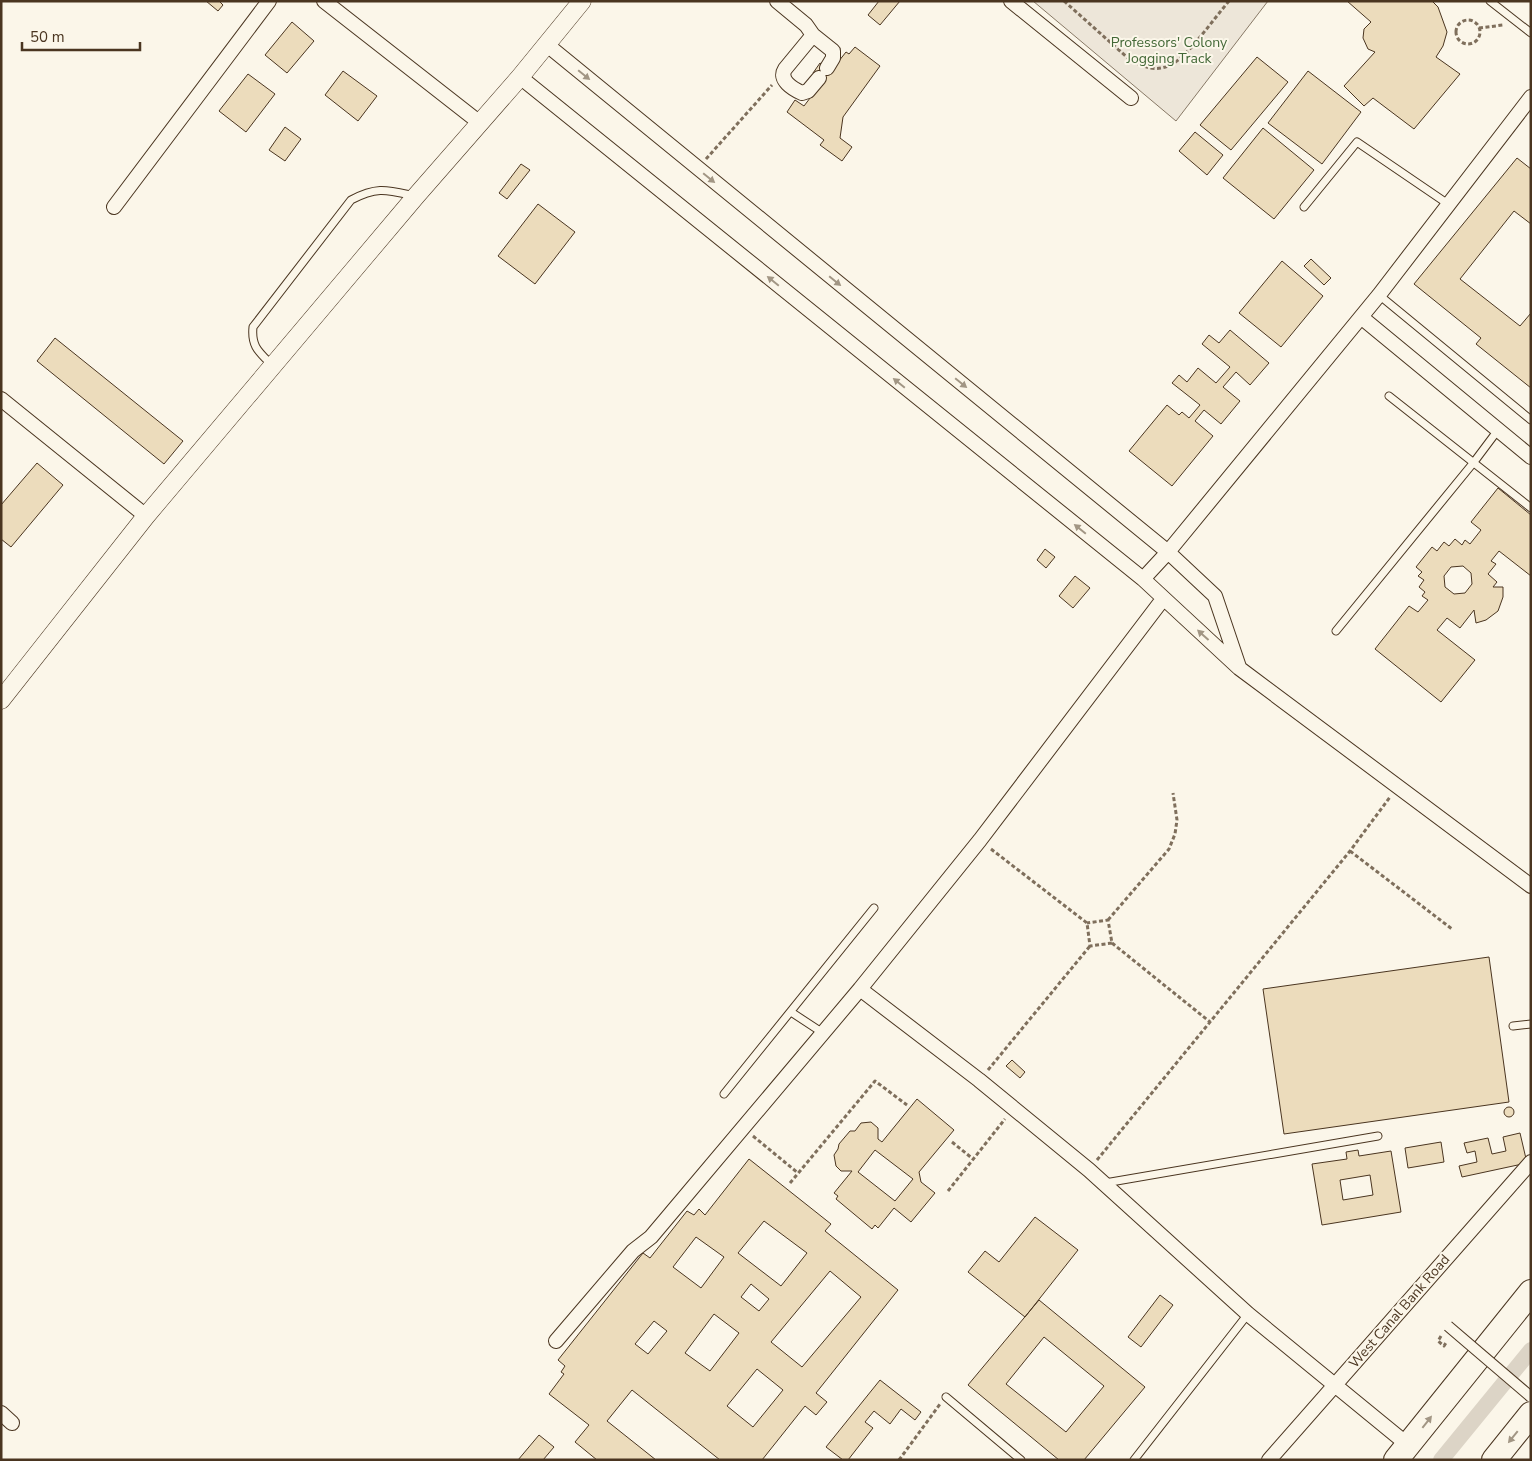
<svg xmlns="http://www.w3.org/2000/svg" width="1532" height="1461" viewBox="0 0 1532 1461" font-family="'Nunito Sans',sans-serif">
<rect width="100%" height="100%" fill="#fbf6e9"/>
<path fill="#ede6d9" stroke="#887966" d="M1033,1H1268L1176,121Z"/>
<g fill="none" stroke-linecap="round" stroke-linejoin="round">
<path stroke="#dcd4c6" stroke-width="16" d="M1441,1460L1531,1350"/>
</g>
<path fill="#ecdcbc" stroke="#4a3520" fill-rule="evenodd" d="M206,1H219L223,5L218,11Z
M879,1H900L880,25L868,15Z
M1347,1H1432L1438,7L1447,32L1443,46L1436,57L1460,74L1414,129L1373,98L1364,106L1344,86L1375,52L1368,49L1363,38L1364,29L1371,22Z
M292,22L314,41L287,73L265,55Z
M855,47L880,66L843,117L840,138L852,147L842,161L820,145L824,140L787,112L795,100L804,106L823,81L813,73L820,63L831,71L846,52L849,54Z
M1257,57L1288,82L1231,150L1200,125Z
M343,71L377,96L358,121L325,95Z
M1308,71L1361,112L1322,164L1268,123Z
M248,74L275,94L246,132L219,111Z
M285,127L301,139L285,161L269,150Z
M1263,128L1314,170L1274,219L1223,178Z
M1195,132L1223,155L1207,175L1179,151Z
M1517,158L1531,169V224L1514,211L1460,279L1520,326L1531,313V388L1476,344L1481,338L1414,284Z
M521,164L530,170L507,199L499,193Z
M538,204L575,232L535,284L498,256Z
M1311,259L1331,278L1324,285L1304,266Z
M1282,261L1323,296L1281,347L1239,313Z
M1230,330L1269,363L1250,385L1236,372L1223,387L1240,401L1221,424L1204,410L1195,421L1213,436L1172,486L1129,451L1167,405L1179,415L1182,412L1189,418L1200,405L1172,383L1179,375L1187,382L1198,368L1216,383L1230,367L1202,344L1209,335L1219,343Z
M55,338L183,441L164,464L37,361Z
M37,463L63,485L11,547L1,539V505Z
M1498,488L1531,515V576L1499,551L1491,561L1496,564L1488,574L1497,582L1493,587H1503V597L1498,611L1486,620L1476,623L1474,610L1460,628L1447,618L1437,630L1475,660L1441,702L1375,649L1409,606L1418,612L1428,600L1422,596L1425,592L1419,587L1424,580L1418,576L1422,572L1416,567L1432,547L1437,551L1444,542L1449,546L1455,539L1462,545L1465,540L1470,544L1481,530L1471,522ZM1463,566L1471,573L1472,584L1465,593L1454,594L1445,587L1444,576L1451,567Z
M1045,549L1055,557L1046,568L1037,560Z
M1075,576L1090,588L1073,608L1059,596Z
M1489,957L1509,1102L1284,1134L1263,989Z
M1012,1060L1025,1072L1020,1078L1006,1066Z
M917,1099L954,1130L919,1172L921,1182L935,1193L911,1222L894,1208L878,1228L875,1225L872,1229L836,1199L838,1196L834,1193L852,1171H841L836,1166L834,1155L838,1149L839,1144L850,1131H855L861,1123L871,1122L878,1128V1139L882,1142ZM875,1150L913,1179L895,1201L858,1172Z
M1504 1112a5 5 0 1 1 10 0a5 5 0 1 1-10 0Z
M1520,1133L1527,1163L1462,1177L1459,1166L1477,1162L1475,1151L1467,1153L1464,1143L1488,1138L1492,1154L1506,1151L1503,1137Z
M1441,1142L1444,1162L1408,1168L1405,1148Z
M1358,1150L1359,1156L1391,1151L1401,1212L1322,1225L1312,1164L1347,1159L1346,1152ZM1370,1175L1373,1195L1343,1200L1340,1180Z
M749,1159L831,1224L825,1231L898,1290L816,1393L827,1402L816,1415L805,1406L762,1460H720L632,1390L607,1421L656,1460H597L575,1442L589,1425L549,1394L564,1374L561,1372L565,1366L558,1360L643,1253L650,1258L687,1211L694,1215L699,1209L705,1215ZM764,1221L807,1253L781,1286L738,1253ZM696,1237L724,1257L701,1288L673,1267ZM830,1271L861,1297L802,1367L771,1342ZM751,1284L769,1299L759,1311L741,1297ZM714,1314L739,1333L710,1371L685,1353ZM654,1321L667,1331L648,1354L635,1344ZM757,1369L783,1390L753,1427L727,1406Z
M1035,1217L1078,1250L1025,1317L968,1272L985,1251L999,1262Z
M1160,1295L1173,1305L1141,1347L1128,1337Z
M1039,1300L1145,1387L1084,1460H1059L968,1385ZM1044,1337L1104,1386L1066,1432L1006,1384Z
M880,1380L921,1412L915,1420L901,1409L890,1424L874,1411L865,1422L873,1428L848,1460H843L826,1447Z
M539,1435L554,1447L543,1460H518Z"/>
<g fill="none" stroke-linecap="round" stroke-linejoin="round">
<g stroke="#4a3520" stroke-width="9">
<path id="service" d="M1490,1L1531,33
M1304,207L1357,142L1448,204
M1379,295L1531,420
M273,366C259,352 251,347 253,327L351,200C378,186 387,190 415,196
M1389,396L1531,508
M1336,631L1474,462L1498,430
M791,1012L823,1033
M1513,1026L1531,1024
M724,1094L874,908
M1105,1183L1378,1136
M946,1397L1021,1460
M1134,1460L1248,1314"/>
</g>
<g stroke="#4a3520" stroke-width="16">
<path id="minor" d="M324,1L480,123
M777,1L806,25L813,35L833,51V58L827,68
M1011,1L1131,98
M813,35L785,69C778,80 793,89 802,93L808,91L819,78
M546,44L1168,552L1215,596L1239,667
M520,77L1143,579L1239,668L1531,886
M114,207L269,1
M1361,317L1531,457
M1,399L146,516
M1143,579L1168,552L1379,295L1531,97
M860,989L979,1080L1089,1170L1248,1314L1408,1445
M556,1341L633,1251L651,1237L860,989L980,840L1163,599
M1,1413L12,1423
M1269,1460L1531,1162"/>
</g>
<g stroke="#4a3520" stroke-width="19">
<path id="tertiary" d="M1,700L146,516L416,196L520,77L582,1"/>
</g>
<g stroke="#4a3520" stroke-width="26">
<path id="trunk" d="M1396,1460L1531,1292
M1494,1460L1531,1414"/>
</g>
<path stroke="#7f6f5c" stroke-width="3" stroke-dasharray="4 2.5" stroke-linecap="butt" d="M1064,1L1129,59C1162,80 1179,63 1200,37C1210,25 1219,13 1229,1
M1456 32a12 12 0 1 1 24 0a12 12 0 1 1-24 0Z
M1479,28L1503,25
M706,159L772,85
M991,849L1087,923L1090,946L1112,943L1108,920L1087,923
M1350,851L1452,929
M1108,920L1169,849L1175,834L1177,820L1173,793
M1112,943L1210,1022
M988,1070L1090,946
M753,1136L798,1173
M952,1142L973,1159
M1097,1160L1350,851L1390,797
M790,1183L875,1081L907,1105
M948,1191L1005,1119
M1441,1336L1438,1341L1444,1346L1447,1341
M899,1460L940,1404"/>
<use href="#service" stroke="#fbf6e9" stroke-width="7"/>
<use href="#minor" stroke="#fbf6e9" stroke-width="14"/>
<use href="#tertiary" stroke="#fbf6e9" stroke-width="18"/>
<use href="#trunk" stroke="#fbf6e9" stroke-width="24"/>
<g stroke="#4a3520" stroke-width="12" stroke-linecap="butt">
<path id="pedestrian-bridge" d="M1448,1326L1531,1397"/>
</g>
<use href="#pedestrian-bridge" stroke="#fbf6e9" stroke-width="10"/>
</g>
<defs><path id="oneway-solid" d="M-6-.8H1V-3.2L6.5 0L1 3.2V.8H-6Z" transform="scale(1.25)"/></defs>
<g fill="#a29684">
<use href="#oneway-solid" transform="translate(584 75) rotate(39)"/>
<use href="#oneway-solid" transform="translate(709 178) rotate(39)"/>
<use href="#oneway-solid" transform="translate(773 281) rotate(-141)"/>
<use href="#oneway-solid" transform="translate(835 281) rotate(39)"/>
<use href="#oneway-solid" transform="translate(899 383) rotate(-141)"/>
<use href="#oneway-solid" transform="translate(961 383) rotate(39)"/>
<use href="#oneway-solid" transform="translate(1080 529) rotate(-141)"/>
<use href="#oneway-solid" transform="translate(1203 635) rotate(-138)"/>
<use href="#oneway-solid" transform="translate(1427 1422) rotate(-52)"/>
<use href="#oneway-solid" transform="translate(1513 1437) rotate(129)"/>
</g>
<g text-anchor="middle" stroke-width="4" stroke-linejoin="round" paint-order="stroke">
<g font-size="14" fill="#436837" stroke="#fbf6e9">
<text x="1169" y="47">Professors' Colony<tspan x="1169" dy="16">Jogging Track</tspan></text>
</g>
<g font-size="14" fill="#4a3520" stroke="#fbf6e9">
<text transform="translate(1399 1311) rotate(-49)" y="5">West Canal Bank Road</text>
</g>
</g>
<rect width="1532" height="1461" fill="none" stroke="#4a3520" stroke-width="5"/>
<path d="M22 42v8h118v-8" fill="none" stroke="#4a3520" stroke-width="2.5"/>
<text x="30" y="42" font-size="15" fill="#4a3520" stroke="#fbf6e9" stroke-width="4" paint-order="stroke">50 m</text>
</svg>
